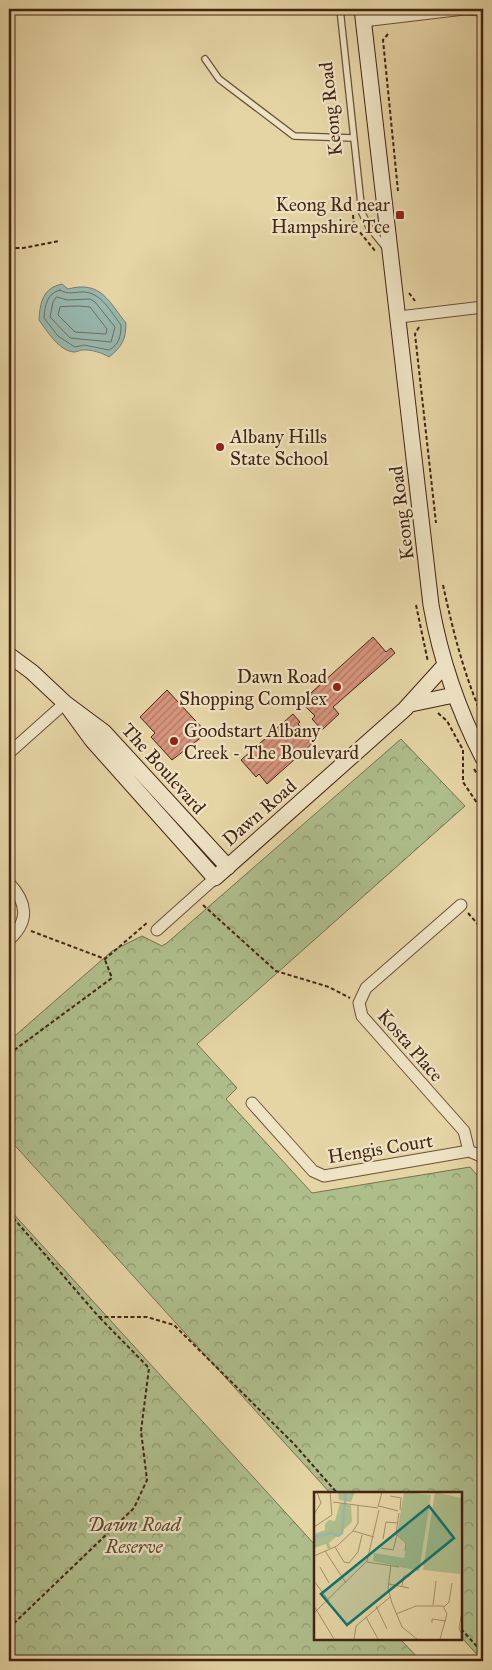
<svg xmlns="http://www.w3.org/2000/svg" width="492" height="1670" viewBox="0 0 492 1670" font-family="'IM FELL Great Primer',serif">
<defs>
<pattern id="forest-crowns" width="20" height="18" patternUnits="userSpaceOnUse" patternTransform="scale(1.25)"><rect width="20" height="18" fill="#aebe8b"/><path d="M2 6a3 3 0 1 1 6 0M12 15a3 3 0 1 1 6 0" fill="none" stroke="#8f9a70"/></pattern>
<pattern id="building-hatch" width="6" height="6" patternUnits="userSpaceOnUse" patternTransform="scale(1.25)"><rect width="6" height="6" fill="#d5937b"/><path d="M-1 1l2-2M0 6l6-6M5 7l2-2" fill="none" stroke="#ae7864"/></pattern>
</defs>
<rect width="100%" height="100%" fill="#e5d4a4"/>
<filter id="stains"><feTurbulence type="fractalNoise" baseFrequency=".004" numOctaves="4"/><feColorMatrix values="0 0 0 0 .2 0 0 0 0 .09 0 0 0 0 .02 0 0 0 .5 -.17"/></filter>
<radialGradient id="worn" r=".72"><stop offset=".6" stop-color="#630" stop-opacity="0"/><stop offset="1" stop-color="#630" stop-opacity=".3"/></radialGradient>
<path fill="url(#forest-crowns)" stroke="#797150" d="M401,739L465,806L197,1044L237,1088L226,1099L312,1193L470,1167L483,1182V1661L461,1637V1494H331L9,1139V1041L112,951L142,936L162,946L167,943Z
M9,1209L316,1546V1639H400L421,1661H9Z"/>
<path fill="#97b7ad" stroke="#767c70" d="M62,284L68,289C101,280 109,302 126,323C126,339 122,347 109,357C103,353 90,349 82,350C80,350 77,352 74,352C59,351 47,331 39,320C40,302 43,288 62,284Z"/>
<g fill="none" stroke-linecap="round" stroke-linejoin="round">
<path stroke="#6e6e60" stroke-width="1" d="M60,290C69,295 73,292 83,292C101,292 111,312 121,325C121,336 119,345 109,350L84,345L75,347L58,336L44,318C45,305 47,293 60,290Z
M57,297L67,300L90,299L95,302L115,327L111,342L70,338L50,317L53,302Z
M79,306L90,307L107,329L106,334L75,332L58,315L60,307Z"/>
</g>
<path fill="url(#building-hatch)" stroke="#442414" d="M373,637L386,652L391,648L395,653L333,707L339,714L322,730L312,719L315,716L301,702Z
M167,690L207,733L172,760L151,737L155,733L140,717Z
M293,714L300,722L298,724L314,742L267,784L259,774L256,777L241,760Z"/>
<g fill="none" stroke-linecap="round" stroke-linejoin="round">
<g stroke="#6c5038" stroke-width="8">
<path id="lane" d="M340,9L362,213L369,227L385,247
M205,59L219,79L294,136L353,138"/>
</g>
<g stroke="#6c5038" stroke-width="13">
<path id="street" d="M363,21L464,9L483,10
M399,317L483,307
M9,753L65,703
M9,883C27,902 30,921 9,940
M461,905L366,988L359,1003L362,1016L464,1131L469,1151
M157,930L215,878
M252,1103L313,1171L324,1176L469,1151L483,1157"/>
</g>
<g stroke="#442414" stroke-width="17">
<path id="secondary" d="M362,9L431,605C441,661 457,708 483,758
M9,655L32,672L65,703L104,732L228,867
M65,703L92,740L215,878L405,709L444,666
M411,704L454,695"/>
</g>
<path stroke="#442414" stroke-width="2" stroke-dasharray="4 2.5" stroke-linecap="butt" d="M388,34L383,40L398,191
M353,215L354,225L376,252
M9,248H23L59,241
M409,293L415,301
M419,327L415,334L436,523
M443,585C453,631 464,675 483,718
M416,605L428,662
M438,713L447,721L463,750
M463,750V782L483,812
M474,769L483,783
M203,905L276,971L329,987L350,998
M468,913L483,930
M31,931L105,959L148,922
M9,1054L112,978L105,960
M9,1213L99,1317H147L174,1325L294,1444L338,1494
M9,1628L134,1508L147,1480L141,1431L149,1368L99,1317
M461,1629L483,1653"/>
<use href="#lane" stroke="#eee3c4" stroke-width="5.5"/>
<use href="#street" stroke="#eee3c4" stroke-width="11"/>
<use href="#secondary" stroke="#eee3c4" stroke-width="15"/>
</g>
<g fill="#8f2418" stroke="#eee3c4" stroke-width="2">
<rect x="395" y="210" width="10" height="10" rx="2.5"/>
<circle cx="220" cy="447" r="5"/>
<circle cx="337" cy="687" r="5"/>
<circle cx="174" cy="741" r="5"/>
</g>
<g text-anchor="middle" stroke-width="4.5" stroke-linejoin="round" paint-order="stroke">
<g font-size="19" fill="#442414" stroke="#eee3c4">
<text transform="translate(330 109) rotate(-96)" y="7">Keong Road</text>
<text transform="translate(401 513) rotate(-97)" y="7">Keong Road</text>
<text transform="translate(164 768) rotate(48)" y="7">The Boulevard</text>
<text transform="translate(259 812) rotate(-41)" y="7">Dawn Road</text>
<text transform="translate(411 1045) rotate(49)" y="7">Kosta Place</text>
<text transform="translate(380 1148) rotate(-9)" y="7">Hengis Court</text>
</g>
<g font-size="19" fill="#442414" stroke="#eee3c4" text-anchor="end">
<text x="390" y="211">Keong Rd near<tspan x="390" dy="22">Hampshire Tce</tspan></text>
<text x="230" y="443" text-anchor="start">Albany Hills<tspan x="230" dy="22">State School</tspan></text>
<text x="327" y="683">Dawn Road<tspan x="327" dy="22">Shopping Complex</tspan></text>
<text x="184" y="737" text-anchor="start">Goodstart Albany<tspan x="184" dy="22">Creek - The Boulevard</tspan></text>
</g>
<g font-size="19" font-style="italic" fill="#5e4a32" stroke="#eee3c4">
<text x="134" y="1531">Dawn Road<tspan x="134" dy="22">Reserve</tspan></text>
</g>
</g>
<g transform="translate(314 1492)">
<rect width="148" height="148" fill="#e5d4a4"/>
<path d="M90,0L117,3L105,79L59,69L60,61L90,66L93,51L83,42ZM121,0L147,6L146,82L109,78Z" fill="#aebe8b"/>
<path d="M24,0H41L37,10L25,8ZM26,11L37,13L38,30L15,51L17,56L14,57L12,52L0,56V42L11,38V32L15,28L21,29Z" fill="#aebe8b"/>
<path fill="none" stroke="#97b7ad" stroke-width="2.5" d="M0,45L18,41L24,44L28,41L32,0"/>
<path fill="none" stroke="#a58e6a" stroke-width="1" d="M76,4L87,6L86,18M19,10L64,16M65,14L84,19M64,15L68,0M85,21L82,42L92,51L91,59M0,22L7,11L3,0M0,35L18,23L16,0M39,39L60,45M69,47L72,30L84,31M21,55L30,70L35,71L44,60L48,43M67,56L79,58L83,43M11,59L32,91M0,64L23,54L39,39L44,31V13M53,70L85,75M77,73L74,96L78,111L88,135L103,147M6,75L15,91M0,89L15,109M75,92L95,96M88,94L90,84H96M119,113L122,89M0,114L20,147M62,114L73,137M130,115L135,110L138,91M148,120L145,136L148,143M0,121L53,69L65,18M82,122L102,114H129L133,122L126,147M52,125L64,147M118,131V127L132,129M40,147L42,134L76,105"/>
<path fill="#0f766e" fill-opacity="0.15" stroke="#0f766e" stroke-width="2.5" d="M115,14L140,46L33,133L7,102Z"/>
<rect width="148" height="148" fill="none" stroke="#442414" stroke-width="2.5"/>
</g>
<rect width="492" height="1670" fill="none" stroke="#e5d4a4" stroke-width="30"/>
<rect x="10" y="10" width="472" height="1650" fill="none" stroke="#442414" stroke-width="2.5"/>
<rect x="15" y="15" width="462" height="1640" fill="none" stroke="#442414"/>
<rect width="100%" height="100%" filter="url(#stains)"/>
<rect width="100%" height="100%" fill="url(#worn)"/>
</svg>
